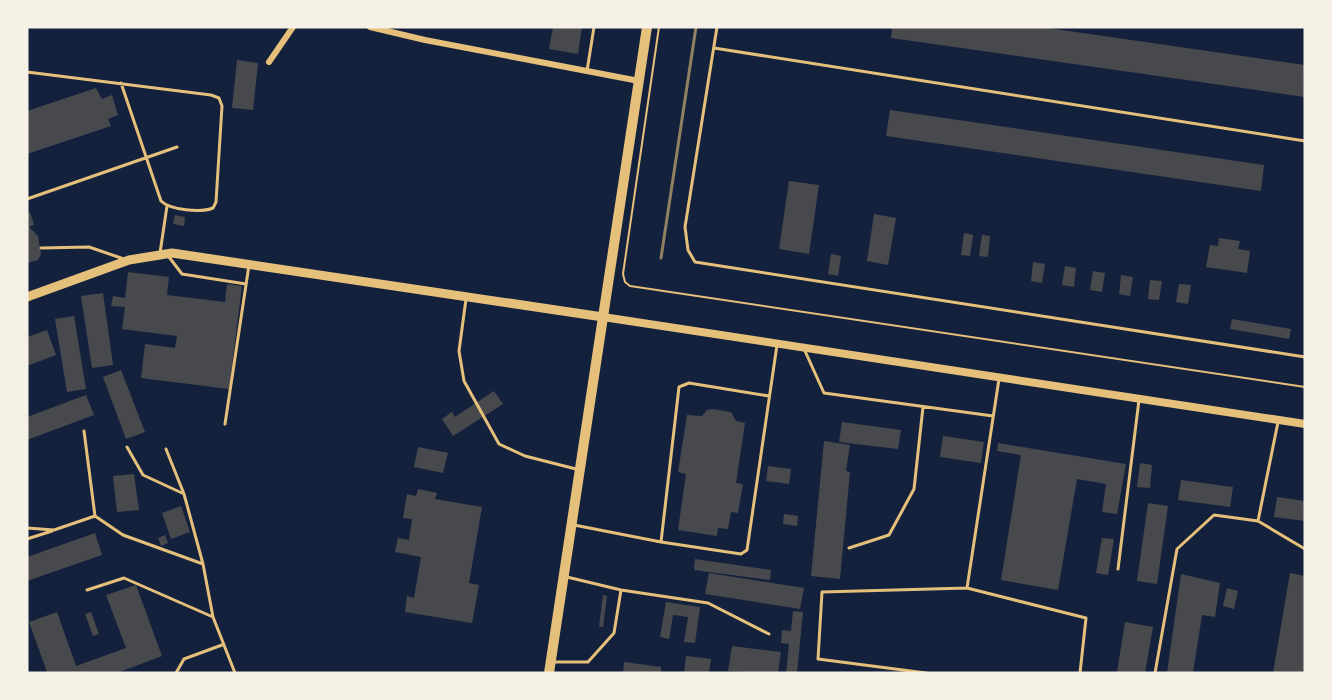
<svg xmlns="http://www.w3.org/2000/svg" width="1332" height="700" viewBox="0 0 1332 700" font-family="Inter,sans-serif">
<rect width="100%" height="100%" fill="#14213d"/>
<path fill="#48494c" d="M553,27H582L578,54L549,49Z
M892,27H1041L1305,65V97L891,38Z
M237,60L258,63L253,110L232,108Z
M96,88L102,99L112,95L118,115L108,119L111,126L27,154V111Z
M890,110L1264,165L1261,191L886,136Z
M789,181L819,185L809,254L779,249Z
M30,212L34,225L29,227L38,236L41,254L38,260L27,263V213Z
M874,214L896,218L888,265L867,261Z
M175,215L185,217L184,226L173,224Z
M964,233L973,235L970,256L961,255Z
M982,235L990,236L988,257L979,256Z
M1219,238L1240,241L1238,249L1250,251L1247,273L1206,267L1210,245L1218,246Z
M831,254L841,256L838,276L828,274Z
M1033,262L1045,264L1042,283L1031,281Z
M1065,266L1076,268L1074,287L1062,285Z
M1093,271L1105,273L1102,292L1090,290Z
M128,272L169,277L167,295L225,302L227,284L242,286L229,389L141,378L145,344L175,348L177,336L122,329L125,307L111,306L113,296L125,298Z
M1121,275L1133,277L1130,296L1119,294Z
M1150,280L1162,281L1159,300L1148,299Z
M1179,284L1191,285L1188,304L1176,302Z
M103,293L113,365L92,368L81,296Z
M74,316L86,389L67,392L55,319Z
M1232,319L1291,329L1289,339L1230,329Z
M47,330L56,355L27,366V337Z
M121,370L145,432L126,439L103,377Z
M494,391L503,404L453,436L442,419L452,412L455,417Z
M86,395L94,415L27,440V417Z
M712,409L731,412L736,421L745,423L736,483L743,484L738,513L731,512L728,529L718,528L717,536L678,530L686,474L678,472L687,415L702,416L707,410Z
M842,422L901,430L898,449L839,442Z
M943,436L984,442L981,463L940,457Z
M824,441L850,445L846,471L850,472L840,579L811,576Z
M998,443L1126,464L1117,514L1102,512L1106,484L1077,479L1058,590L1001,580L1021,455L997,451Z
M418,447L448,453L443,473L414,467Z
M1140,463L1152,465L1150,488L1137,487Z
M768,466L791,469L789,484L766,481Z
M134,474L139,510L117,512L113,476Z
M1181,480L1233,487L1230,507L1178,500Z
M418,489L437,493L435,499L482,507L469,583L479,585L472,623L405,612L407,596L414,598L421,557L395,552L398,538L409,540L412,519L403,518L407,494L416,496Z
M1277,497L1305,501V521L1274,517Z
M1148,503L1168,506L1157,584L1137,581Z
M181,506L190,532L171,539L162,513Z
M784,514L798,516L797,526L783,524Z
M95,533L102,555L27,581V557Z
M165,535L168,543L161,546L158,538Z
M1102,538L1114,539L1108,575L1096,573Z
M695,559L771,570L770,580L694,570Z
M709,573L804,588L800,609L705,594Z
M1290,573L1305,576V673H1273Z
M1181,574L1220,583L1215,617L1202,615L1193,673H1167Z
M136,585L162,656L117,673L47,672L29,622L57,612L76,666L126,648L106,595Z
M1227,588L1238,591L1234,609L1223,606Z
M603,595L607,596L603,627H599Z
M666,602L700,607L695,643L684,642L688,617L673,615L669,639L660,637Z
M793,611L803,612L797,673H786L789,644L781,643L782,630L791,631Z
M91,612L99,634L93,636L85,614Z
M1125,622L1153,627L1145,673L1117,672Z
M732,646L781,652L778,673L728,671Z
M686,656L711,659L709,673H684Z
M624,662L661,667V673H623Z"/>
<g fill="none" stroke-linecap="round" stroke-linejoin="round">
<path stroke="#e5c07b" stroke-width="2" d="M659,27L623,274L625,282L630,286L1305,387"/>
<path stroke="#e5c07b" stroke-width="3" d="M717,27L685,227L688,250L695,262L1305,357
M714,48L1305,141
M587,71L594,27
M27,72L211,95L219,98L222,106L216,202L213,208C201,213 170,210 161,201L121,83
M27,199L177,147
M41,248L89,247L124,259
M160,253L167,206
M169,257L182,274L246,284
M466,299L459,351L464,381L499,444L525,456L576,469
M805,351L824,393L993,416
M999,379L967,588L1086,618L1080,673
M1278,422L1258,521L1305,549
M225,424L249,265
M84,431L95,516
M127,447L143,475L182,493
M166,449L184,494L203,564L213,617L235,673
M574,525L661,542L679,387L689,383L769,396
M27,528L54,530L95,516L123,535L203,564
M27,539L52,531
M661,542L741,554L747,550L777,345
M849,548L889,535L914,489L923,407
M1118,569L1139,400
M87,590L124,578L213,617
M621,590L708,603L769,634
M553,662H588L614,633L621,590L567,577
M176,673L184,659L222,645
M926,673L818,659L822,592L967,588
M1155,673L1177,549L1214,515L1258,521"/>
<path stroke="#e5c07b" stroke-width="6" d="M370,27L425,40L639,81
M269,62L293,27"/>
<path stroke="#e5c07b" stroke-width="8" d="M603,317L1305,424"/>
<path stroke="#e5c07b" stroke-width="9" d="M27,297L129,260L172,253L603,317"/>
<path stroke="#e5c07b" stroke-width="10" d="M549,673L647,27"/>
<path stroke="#918062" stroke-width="3" d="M661,258L696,27"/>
</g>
<rect width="1332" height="700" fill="none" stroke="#f6f1e7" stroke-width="57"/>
</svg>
